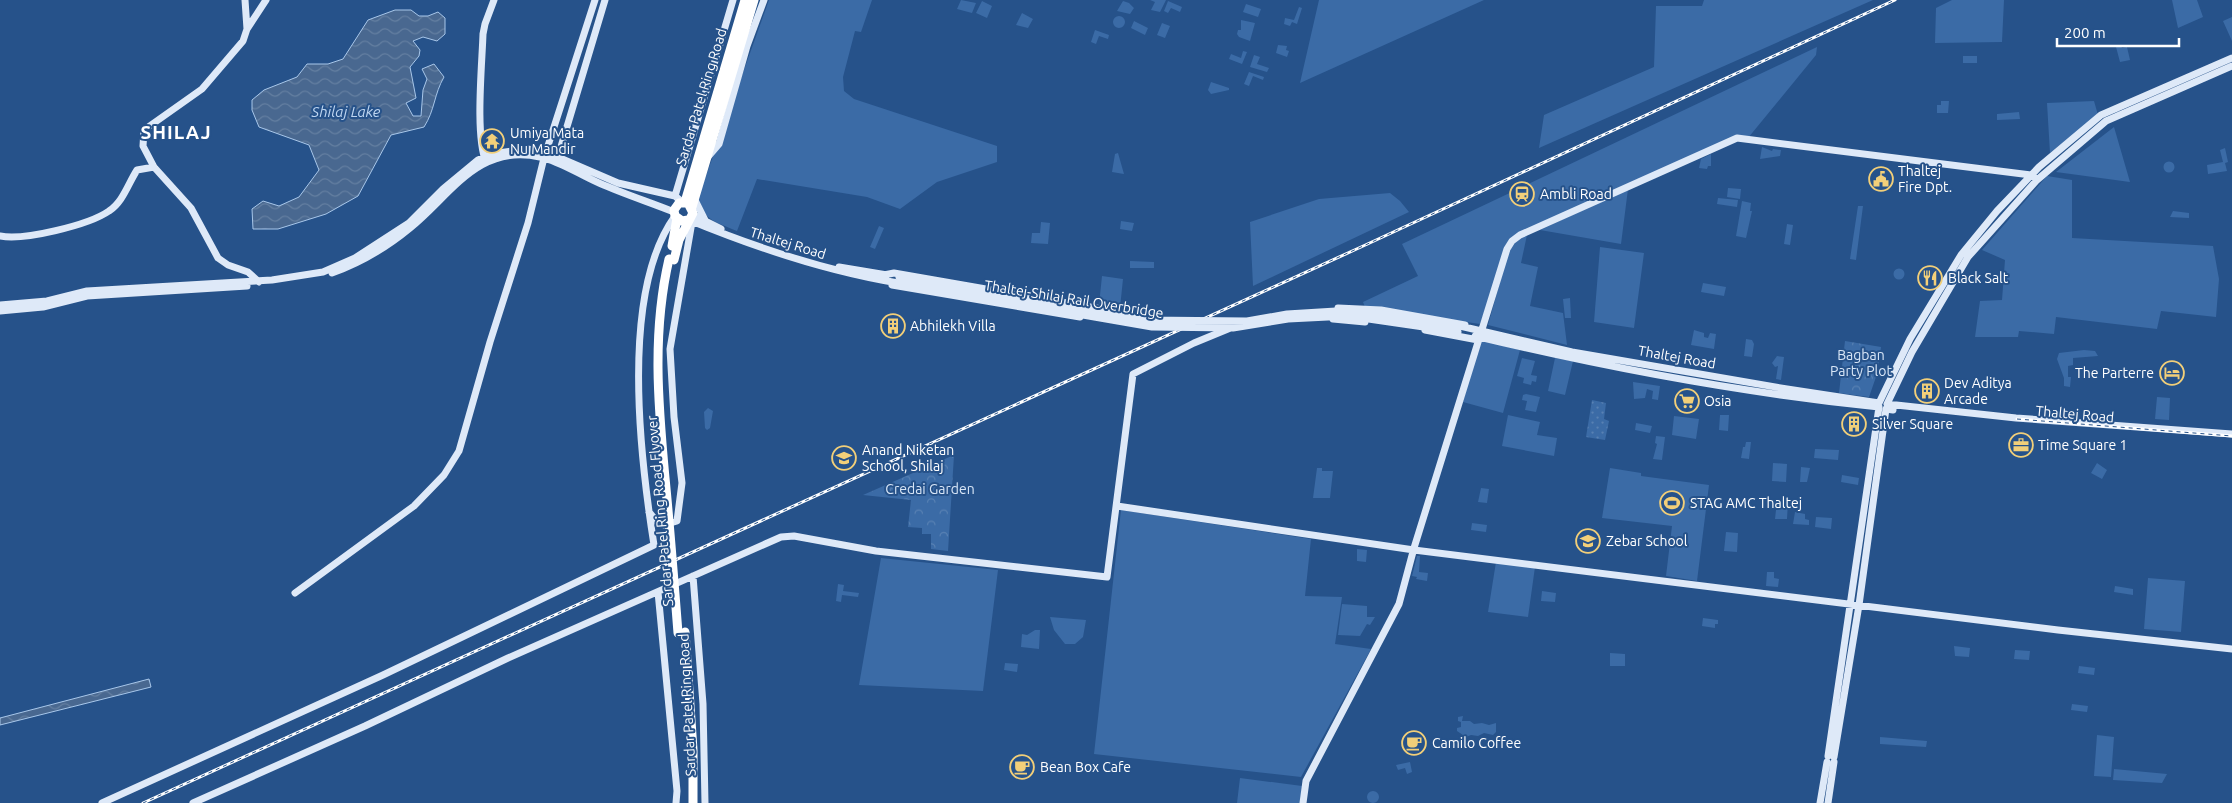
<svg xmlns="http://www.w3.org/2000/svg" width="2232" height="803" viewBox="0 0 2232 803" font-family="Ubuntu,sans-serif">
<defs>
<pattern id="park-crowns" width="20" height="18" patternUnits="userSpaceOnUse" patternTransform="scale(1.25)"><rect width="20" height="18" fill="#3b6ba6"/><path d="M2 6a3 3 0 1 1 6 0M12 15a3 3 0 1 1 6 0" fill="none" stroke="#5881b3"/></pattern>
<pattern id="garden-dots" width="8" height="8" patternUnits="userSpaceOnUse" patternTransform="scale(1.25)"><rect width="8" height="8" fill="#3b6ba6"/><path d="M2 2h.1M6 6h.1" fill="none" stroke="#5881b3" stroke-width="1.8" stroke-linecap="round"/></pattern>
<pattern id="water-waves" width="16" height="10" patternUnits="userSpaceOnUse" patternTransform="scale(1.25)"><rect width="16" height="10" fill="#496890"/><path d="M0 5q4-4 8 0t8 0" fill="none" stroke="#647fa1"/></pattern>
</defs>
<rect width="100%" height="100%" fill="#26528a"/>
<path fill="#3b6ba6" d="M769,0H872L861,32L855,31L843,77L844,91L854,99L997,146V162L937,182L900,209L867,197L757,179L737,231C716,222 704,221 698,198Z
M961,0L976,3L972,13L957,9Z
M1150,0H1166L1160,12L1151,10L1155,2Z
M1319,0H1484L1300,83Z
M1704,0H1873L1539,148L1544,115L1654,67L1656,6H1702Z
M1952,0H2004L2002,42L1935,43L1936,8Z
M2172,0H2197L2203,17L2178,28Z
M982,1L992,6L987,18L976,13Z
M1123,1L1129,3L1134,8L1130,14L1117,11Z
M1168,1L1182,7L1180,12L1171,8L1168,13L1164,11Z
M1246,4L1261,9L1258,17L1243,12Z
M1299,7L1302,8L1297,24L1292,22L1290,26L1284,24L1285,18L1294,20Z
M1022,13L1033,19L1028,28L1016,25Z
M1113 22a6 6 0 1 1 12 0a6 6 0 1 1-12 0Z
M2232,17V41L2223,21Z
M1241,20L1255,23L1250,41L1239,37L1237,34L1238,30H1241Z
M1134,21L1148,28L1145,35L1131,28Z
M1162,23L1170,26L1165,38L1157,35Z
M1095,30L1109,35L1108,39L1099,36L1096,44L1091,42Z
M1278,45L1287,46L1286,50L1289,51L1287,57L1276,53Z
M2121,46L2122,48L2127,47L2130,60L2120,62L2116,47Z
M1817,47L1816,55L1748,138L1737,137L1530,231L1507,249L1480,324L1365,307L1363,302L1418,276L1402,244Z
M1243,51L1247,52L1242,64L1229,59L1231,54L1241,58Z
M1254,55L1260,57L1257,64L1269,68L1267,72L1250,67Z
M1963,56H1977V63H1963Z
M1249,72L1264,77L1263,80L1253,76L1249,86L1244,84Z
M1211,82L1229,88V90L1211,94L1208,90Z
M1941,101H1949L1948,113H1937V105H1941Z
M2094,101L2098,115L2050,153L2047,103Z
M2019,112L2020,119L1997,120V114Z
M2114,127L2130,182L2056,172Z
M1762,147L1772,151L1773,149L1781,150L1780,156L1760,159Z
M2225,148L2228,162L2225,163L2227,171L2208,174L2207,165L2223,162L2220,150Z
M1118,153L1124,174L1112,172L1115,154Z
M1711,154V166H1708L1707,169L1699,168L1701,159Z
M2163.5 167a5.5 5.5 0 1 1 11 0a5.5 5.5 0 1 1-11 0Z
M2047,176L2072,180V238L2213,246L2219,279L2216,317L2161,311L2157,329L2056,317L2054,334L2019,331L2018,337H1975L1980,301L2002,300L2005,260L1982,250Z
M1728,188L1741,189L1740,199L1727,197Z
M1628,189L1621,244L1540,230Z
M1390,193L1400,201L1409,212L1253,286L1250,222L1319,199Z
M1718,198L1738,200L1737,207L1717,204Z
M1742,201L1751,203L1750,211H1752L1746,238L1736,236Z
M1858,206H1863L1856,260L1850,259Z
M2173,211L2189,213V218L2170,217Z
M1121,221L1134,223L1132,231L1120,229Z
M1041,222L1050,223L1048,244L1031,243L1032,233H1040Z
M1787,224L1793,225L1790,245L1784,244Z
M879,226L884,228L875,249L870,247Z
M1527,235L1521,263L1538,267L1530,306L1563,313L1567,345L1488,325L1509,250L1514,243Z
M1600,247L1644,253L1634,328L1594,322Z
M1130,261L1154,262V268H1130Z
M1893.5 274a5.5 5.5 0 1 1 11 0a5.5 5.5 0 1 1-11 0Z
M1102,276L1123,279L1120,308L1099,305Z
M1703,283L1726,287L1724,296L1701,292Z
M1570,298L1571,318H1565L1563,299Z
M1694,330L1704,333V337L1708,338L1710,333L1716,334L1714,349L1691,345Z
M1746,339L1752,340L1754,344L1752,357L1744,356Z
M1480,340L1520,350L1503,413L1463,402Z
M2084,350L2095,351L2098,356L2073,358V365L2068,366V377H2071L2070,387L2064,386V378L2057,359L2059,353Z
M1777,356L1784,357L1781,380L1776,379L1778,366L1775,367L1772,363Z
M1522,358L1535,361L1531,375L1537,376L1536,382L1532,381L1531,385L1523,383L1524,378L1517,376Z
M1555,358L1573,361L1565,395L1548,391Z
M1633,382L1660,386L1658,400L1652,399L1653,391L1647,389L1645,398L1634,399Z
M1526,394L1540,397L1536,412L1525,410L1527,401L1522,400L1523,395Z
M2157,397L2170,398L2169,420L2155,419Z
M708,408L713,411L710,428L707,430L705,428L704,412Z
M1508,415L1540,422L1537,435L1557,438L1554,456L1502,446Z
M1720,415H1729L1728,431L1719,430Z
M1674,416L1699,419L1696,439L1672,435Z
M1636,423L1652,426L1650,433L1635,430Z
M1656,436L1665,437L1662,460L1653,459L1657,444L1655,443Z
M1746,442H1751L1749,459L1741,458L1743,447H1745Z
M1815,449L1839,450L1838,460L1814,458Z
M1773,463L1787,464L1786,482L1772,481Z
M2097,463L2107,470L2102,479L2091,473Z
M1801,467L1810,468L1807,482H1800Z
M1317,468H1322V471H1333L1330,498H1313Z
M1610,468L1641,473V476L1709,485L1697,581L1666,576L1672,526L1602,518Z
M1842,475L1859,478L1858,485L1841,482Z
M1481,488L1489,489L1487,503L1478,502Z
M1777,501L1788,502L1787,519H1775Z
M1121,510L1311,539L1305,596L1342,597L1335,644L1371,649L1301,777L1094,754Z
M1795,512L1805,514V519L1809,520V525L1793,524Z
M1816,517L1832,518L1831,529L1815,527Z
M1472,523L1487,525L1486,532L1471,530Z
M1726,532L1738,533L1737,552L1724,551Z
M1357,549L1367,550L1366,562L1357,561Z
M1417,556H1420L1419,572L1428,573L1427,581L1416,579L1417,577L1412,576Z
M881,558L998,570L983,691L859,685Z
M1496,562L1535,567L1528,617L1488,612Z
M1767,572H1774V578L1779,579L1778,587L1766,586Z
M2148,578L2185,581L2181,632L2144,629Z
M838,584L844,585L843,591L859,593L858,597L842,595L841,602L836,601Z
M2115,586L2133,589V595L2114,592Z
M1542,591L1556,593L1555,602L1541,601Z
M1342,604L1367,606V617H1375L1370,625L1367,624L1360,636L1338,635Z
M1050,617L1086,620L1083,637L1075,644H1065L1054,630Z
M1703,618L1718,620V624H1715V628L1702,626Z
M1035,630H1040L1039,649L1021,647L1022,634L1027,635Z
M1954,646L1970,648L1969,657L1955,656Z
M2015,650L2030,651L2029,660L2014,659Z
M1610,653L1625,654V666H1610Z
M1005,663L1018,664L1017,672L1004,670Z
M2079,666L2095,668L2094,675L2078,673Z
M2072,704L2088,706L2087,712L2071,710Z
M1463,716L1462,721H1470L1474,724L1482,723L1489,725L1496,723V732L1493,735L1484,733L1478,736L1471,735L1466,737L1457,731V728L1461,727V722L1458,721V717Z
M2097,735L2114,737L2111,777L2094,776Z
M1880,737L1927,741L1926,747L1880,744Z
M1410,762L1412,772L1407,774L1405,768L1398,770L1396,765Z
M2114,769L2167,774L2162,783L2113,780Z
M1240,778L1302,786L1300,803H1237Z
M1367 797a6 6 0 1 1 12 0a6 6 0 1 1-12 0Z"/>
<path fill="url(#park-crowns)" d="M1845,341L1881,347L1877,374L1869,397L1839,393Z
M954,455L948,551L931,549V534H922V528L908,527L911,500L863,495Z"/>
<path fill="url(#garden-dots)" d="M1592,400L1606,403L1604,419L1609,421L1605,440L1586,437Z"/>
<path fill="url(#water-waves)" stroke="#a8c7ea" d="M395,10H411L419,16H428L438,12L445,18V34L437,41L423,37L413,41L420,50L419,56L410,67L416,98L406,103L413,116H421L423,90L427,79L422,69L434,64L444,77C434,94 435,110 424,127L391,135L358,196L326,214L278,229H253L252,209L263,201L279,206L299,197L319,170L309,145L259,127L252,110V100L264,90L297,77L307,64H328L343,59L368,20Z
M149,679L151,687L0,725V718Z"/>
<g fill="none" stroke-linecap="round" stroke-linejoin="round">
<path stroke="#dee9f8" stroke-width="7" d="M247,29L266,0
M2232,66L2106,121L2037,180L1968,257L1912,352L1887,404L2016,418L2232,434
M707,158L719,144L747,46L764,0
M557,160L605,0
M486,162C475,136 482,65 483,34L485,24L494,0
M154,167L143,146L144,130L202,89L243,41L247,29L245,0
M675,196L733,0
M694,198L706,222
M693,215L721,229
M689,220C757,248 825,271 898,283
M0,236C23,241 89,225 109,211C123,202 128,184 137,170L154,167L191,208L218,258L228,265L248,272L259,282
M839,267L887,275
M332,273C360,263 387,247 410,228C451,195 478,143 540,157C560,161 580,175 599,183C624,194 649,202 674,212
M884,275L894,273L1113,311L1114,319
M892,285L1080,317
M0,305L47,301L87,291L272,280L323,272L355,258L409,223L443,189L478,160L492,154L512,151L527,149L546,152L618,183L675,196L682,202
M1338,308L1381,310L1465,325
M0,311L43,307L87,296L247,286
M1333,319L1365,322
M1460,326L1572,352L1787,389L1879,403L1910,339L1961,255L1997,211L2039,167L2101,115L2232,58
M1425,330L1478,340
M1475,336C1608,368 1743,393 1879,407L1828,756
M1117,506L1414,550L2058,630L2232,649
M649,512L658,523L664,525L677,521L682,483L674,417L670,349L692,222
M693,576L703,704L705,803
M658,592L677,791L676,803
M295,593L414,506L444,475L459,451L490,342L528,223L544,158L595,0
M1834,757L1859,605L1886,409L1893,410
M102,803L383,675L654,545C640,457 620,292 675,216
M193,803L365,726L508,658L781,537L794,536L876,551L1107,577L1133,374L1194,343L1228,329
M1303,803L1306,781L1399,604L1414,548L1507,249L1512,241L1520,235L1737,138L2031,175L2037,180
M1820,803L1827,762
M1828,803L1834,762"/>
<path stroke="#fff" stroke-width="9" d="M685,202L745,0
M692,207L754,0
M672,246L677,218
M674,260L679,240L693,213L688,203H679L674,210L675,216L682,221L688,220
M685,632L693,750V803"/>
<g stroke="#fff" stroke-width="3">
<path id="rail" d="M2017,419L2232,436
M143,803L1361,247L1895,0"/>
</g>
<use href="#rail" stroke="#26528a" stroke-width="1" stroke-dasharray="4" stroke-linecap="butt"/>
<path stroke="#dee9f8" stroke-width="7" d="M899,277L1146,320L1247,321L1287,314L1336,311L1380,314L1460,326
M898,283L1152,327L1233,328L1288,319L1348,316L1458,332"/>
<path stroke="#fff" stroke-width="9" d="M669,259C652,332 658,403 665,478C670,529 674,581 678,633"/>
</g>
<defs>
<g id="temple-ring" transform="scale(1.25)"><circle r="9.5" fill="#26528a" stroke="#f2cf79" stroke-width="1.5"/><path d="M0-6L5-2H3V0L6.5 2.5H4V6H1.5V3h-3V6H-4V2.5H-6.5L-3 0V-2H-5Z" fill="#f2cf79"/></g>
<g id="civic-ring" transform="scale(1.25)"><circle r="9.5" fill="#26528a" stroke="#f2cf79" stroke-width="1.5"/><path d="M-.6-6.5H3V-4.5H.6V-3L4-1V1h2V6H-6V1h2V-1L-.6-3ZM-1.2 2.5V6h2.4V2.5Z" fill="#f2cf79"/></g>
<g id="station-ring" transform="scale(1.25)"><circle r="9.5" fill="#26528a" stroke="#f2cf79" stroke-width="1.5"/><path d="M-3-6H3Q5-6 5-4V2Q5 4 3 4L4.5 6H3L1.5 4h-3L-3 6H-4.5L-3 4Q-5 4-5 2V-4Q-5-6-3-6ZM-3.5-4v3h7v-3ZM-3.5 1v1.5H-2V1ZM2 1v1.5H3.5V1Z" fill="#f2cf79"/></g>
<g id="restaurant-ring" transform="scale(1.25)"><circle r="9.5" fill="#26528a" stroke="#f2cf79" stroke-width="1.5"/><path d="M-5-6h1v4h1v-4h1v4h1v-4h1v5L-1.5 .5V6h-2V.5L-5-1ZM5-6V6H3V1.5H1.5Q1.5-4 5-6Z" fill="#f2cf79"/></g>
<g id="building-ring" transform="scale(1.25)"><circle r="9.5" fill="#26528a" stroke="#f2cf79" stroke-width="1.5"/><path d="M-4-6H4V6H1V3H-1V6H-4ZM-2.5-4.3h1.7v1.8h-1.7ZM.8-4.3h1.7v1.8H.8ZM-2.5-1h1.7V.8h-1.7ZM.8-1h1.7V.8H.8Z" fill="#f2cf79"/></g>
<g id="hotel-ring" transform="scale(1.25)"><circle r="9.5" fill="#26528a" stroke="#f2cf79" stroke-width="1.5"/><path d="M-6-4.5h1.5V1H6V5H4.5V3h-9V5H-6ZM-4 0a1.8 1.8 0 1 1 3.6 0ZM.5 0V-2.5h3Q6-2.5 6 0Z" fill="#f2cf79"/></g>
<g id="supermarket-ring" transform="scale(1.25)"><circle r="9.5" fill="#26528a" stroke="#f2cf79" stroke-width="1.5"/><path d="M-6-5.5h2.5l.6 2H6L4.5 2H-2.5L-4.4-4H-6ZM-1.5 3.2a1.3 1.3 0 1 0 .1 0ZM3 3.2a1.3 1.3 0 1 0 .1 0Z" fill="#f2cf79"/></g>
<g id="office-ring" transform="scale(1.25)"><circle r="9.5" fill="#26528a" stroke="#f2cf79" stroke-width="1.5"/><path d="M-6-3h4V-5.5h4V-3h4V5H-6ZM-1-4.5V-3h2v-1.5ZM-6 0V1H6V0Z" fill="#f2cf79"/></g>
<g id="school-ring" transform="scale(1.25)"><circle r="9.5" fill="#26528a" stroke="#f2cf79" stroke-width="1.5"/><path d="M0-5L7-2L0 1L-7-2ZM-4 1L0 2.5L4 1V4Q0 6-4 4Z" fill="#f2cf79"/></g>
<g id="stadium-ring" transform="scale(1.25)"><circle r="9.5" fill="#26528a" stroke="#f2cf79" stroke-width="1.5"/><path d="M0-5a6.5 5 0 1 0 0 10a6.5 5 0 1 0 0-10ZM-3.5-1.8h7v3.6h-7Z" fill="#f2cf79"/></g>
<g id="cafe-ring" transform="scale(1.25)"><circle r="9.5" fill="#26528a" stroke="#f2cf79" stroke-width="1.5"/><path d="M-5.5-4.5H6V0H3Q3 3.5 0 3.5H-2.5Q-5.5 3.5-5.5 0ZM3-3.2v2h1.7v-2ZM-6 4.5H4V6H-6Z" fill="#f2cf79"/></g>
</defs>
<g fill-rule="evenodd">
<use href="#temple-ring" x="492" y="141"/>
<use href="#civic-ring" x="1881" y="179"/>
<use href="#station-ring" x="1522" y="194"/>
<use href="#restaurant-ring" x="1930" y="278"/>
<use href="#building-ring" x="893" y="326"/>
<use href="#hotel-ring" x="2172" y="373"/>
<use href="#building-ring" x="1927" y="391"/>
<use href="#supermarket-ring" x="1687" y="401"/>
<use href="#building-ring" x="1854" y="424"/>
<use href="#office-ring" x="2021" y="445"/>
<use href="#school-ring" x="844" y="458"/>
<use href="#stadium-ring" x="1672" y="503"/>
<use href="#school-ring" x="1588" y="541"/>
<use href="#cafe-ring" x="1414" y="743"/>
<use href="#cafe-ring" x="1022" y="767"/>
</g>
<g text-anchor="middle" stroke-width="4" stroke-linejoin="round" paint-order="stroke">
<g font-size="14" fill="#fff" stroke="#26528a">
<text transform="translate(701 97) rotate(-73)" y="5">Sardar Patel Ring Road</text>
<text transform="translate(788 243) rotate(17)" y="5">Thaltej Road</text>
<text transform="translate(1074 299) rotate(9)" y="5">Thaltej-Shilaj Rail Overbridge</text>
<text transform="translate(1677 357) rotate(10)" y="5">Thaltej Road</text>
<text transform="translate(2075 414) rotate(5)" y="5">Thaltej Road</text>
<text transform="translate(660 511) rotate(-95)" y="5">Sardar Patel Ring Road Flyover</text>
<text transform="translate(687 705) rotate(-93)" y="5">Sardar Patel Ring Road</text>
</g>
<g font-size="14" fill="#fff" stroke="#26528a" text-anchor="start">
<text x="510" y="138">Umiya Mata<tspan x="510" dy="16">Nu Mandir</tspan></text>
<text x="1898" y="176">Thaltej<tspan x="1898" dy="16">Fire Dpt.</tspan></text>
<text x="1540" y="199">Ambli Road</text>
<text x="1948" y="283">Black Salt</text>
<text x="910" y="331">Abhilekh Villa</text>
<text x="2154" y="378" text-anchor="end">The Parterre</text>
<text x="1944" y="388">Dev Aditya<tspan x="1944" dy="16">Arcade</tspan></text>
<text x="1704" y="406">Osia</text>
<text x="1872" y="429">Silver Square</text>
<text x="2038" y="450">Time Square 1</text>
<text x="862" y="455">Anand Niketan<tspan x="862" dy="16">School, Shilaj</tspan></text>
<text x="1690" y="508">STAG AMC Thaltej</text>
<text x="1606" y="546">Zebar School</text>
<text x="1432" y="748">Camilo Coffee</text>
<text x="1040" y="772">Bean Box Cafe</text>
</g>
<g font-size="14" fill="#d8e6f7" stroke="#26528a">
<text x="1861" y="360">Bagban<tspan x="1861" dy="16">Party Plot</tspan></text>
<text x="930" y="494">Credai Garden</text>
</g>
<g font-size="15" font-style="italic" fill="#bfd6f1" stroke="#26528a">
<text x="346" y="117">Shilaj Lake</text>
</g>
<g font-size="19" font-weight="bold" letter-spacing="1" fill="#fff" stroke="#26528a">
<text x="176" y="139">SHILAJ</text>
</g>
</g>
<path d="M2057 38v8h122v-8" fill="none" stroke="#ffffff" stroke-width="2.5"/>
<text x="2064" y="38" font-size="15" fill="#ffffff" stroke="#26528a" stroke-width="4" paint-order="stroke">200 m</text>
</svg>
